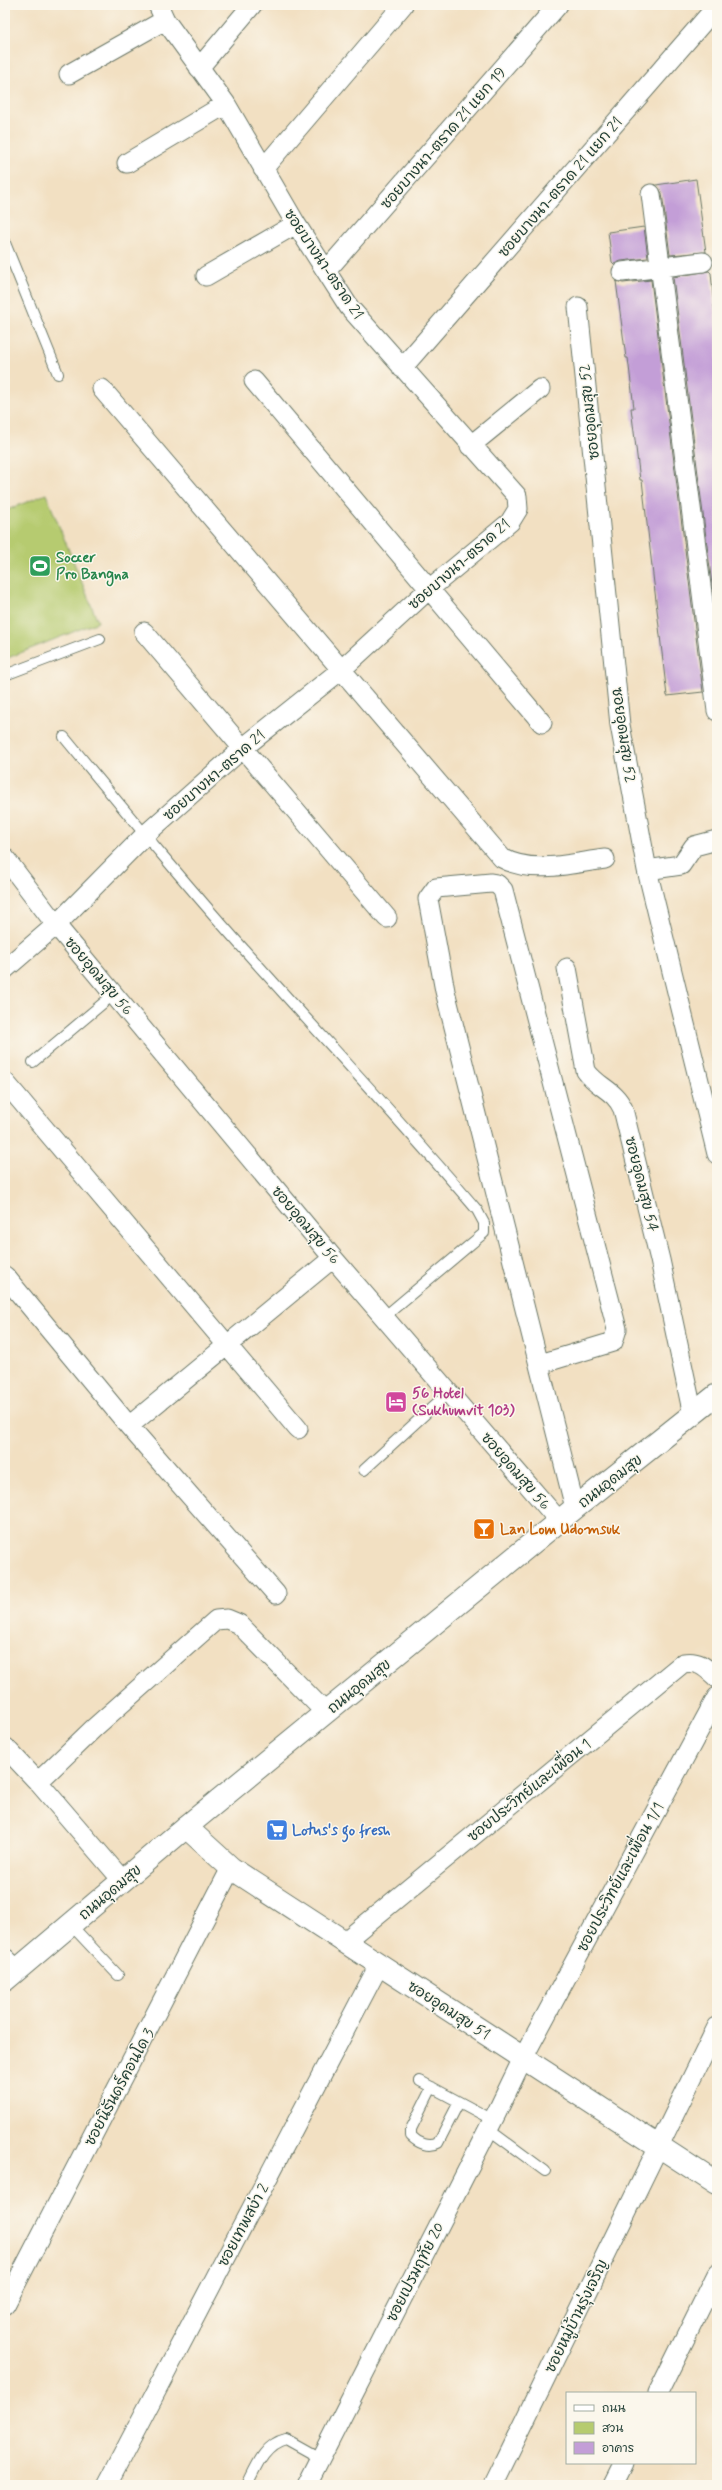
<svg xmlns="http://www.w3.org/2000/svg" width="722" height="2490" viewBox="0 0 722 2490" font-family="Mynerve,'Playpen Sans Thai',sans-serif">
<rect width="100%" height="100%" fill="#fbf7ec"/>
<filter id="ink" filterUnits="userSpaceOnUse"><feTurbulence type="fractalNoise" baseFrequency=".025" numOctaves="2"/><feDisplacementMap in="SourceGraphic" scale="8" xChannelSelector="R" yChannelSelector="G"/><feConvolveMatrix kernelMatrix="1 2 1 2 8 2 1 2 1" color-interpolation-filters="sRGB"/></filter>
<filter id="wash" filterUnits="userSpaceOnUse"><feTurbulence type="fractalNoise" baseFrequency=".012" numOctaves="4" result="noise"/><feDisplacementMap in="SourceGraphic" scale="16" xChannelSelector="R" yChannelSelector="G"/><feGaussianBlur stdDeviation="0.9" result="paint"/><feColorMatrix in="noise" values="0 0 0 0 0 0 0 0 0 0 0 0 0 0 0 0 0 1.4 0 .05"/><feComposite in="paint" operator="in"/></filter>
<g filter="url(#wash)">
<rect width="100%" height="100%" fill="#f2e0c2"/>
<path fill="#b6cb6f" stroke="#6a8452" d="M46,494L98,622L5,659V511Z"/>
<g id="blocks">
<path fill="#c39ed7" d="M696,179L706,252L670,255L662,193L656,185Z
M644,227L648,258L621,261L614,264L612,262L608,232Z
M709,271L711,273L717,335V624L673,277Z
M651,280L703,692L667,696L642,480H640L631,408H634L628,358H626L616,281L623,283Z"/>
</g>
</g>
<g filter="url(#ink)">
<use href="#blocks" fill-opacity="0" stroke="#697666" stroke-width="1"/>
<g fill="none" stroke-linecap="round" stroke-linejoin="round">
<g stroke="#697666" stroke-width="12">
<path id="service" d="M5,243L58,374
M5,675L100,639
M64,737C130,817 197,898 267,975C337,1053 409,1130 477,1210L484,1223V1233L384,1317
M33,1062L114,994
M364,1470L448,1393
M71,1925L118,1975
M420,2081L493,2120
M432,2087L411,2129V2136C418,2143 429,2148 438,2143L459,2102
M488,2129L545,2171
M247,2485C256,2467 264,2444 286,2439L320,2458"/>
</g>
<g stroke="#697666" stroke-width="21">
<path id="minor" d="M199,68L252,5
M69,74L165,20
M127,163L226,104
M263,169L403,5
M651,194L717,711
M327,270L558,5
M622,272L703,262
M206,276L296,224
M578,307L620,725L647,870L717,1154
M402,368L717,6
M254,381L542,723
M102,389L502,858C532,875 572,863 605,859
M470,446L540,389
M144,632L387,918
M5,858L56,925L333,1258L560,1522
M647,870L681,865L694,846L717,840
M567,968L586,1071C598,1088 614,1089 623,1109L660,1260L693,1415
M5,969L56,925L145,835L243,748L341,670L428,590L510,522L518,509L517,496L349,307L296,224L226,104L165,20L158,5
M5,1082L298,1429
M5,1276L129,1426
M540,1364L613,1342L617,1329L503,890L497,884L491,883L436,888L428,899L445,991L575,1508
M276,1594L129,1426L333,1258
M5,1747L38,1782
M123,1881L38,1782L94,1728L216,1620L227,1619L239,1624L326,1713
M344,1942L683,1663C699,1660 706,1668 717,1678
M5,1958L17,1970
M5,2305L231,1868
M658,2393L717,2274
M107,2485L379,1965
M307,2485L497,2112L523,2058L717,1697
M493,2485L717,2027
M613,2485L624,2463"/>
</g>
<g stroke="#697666" stroke-width="24">
<path id="tertiary" d="M186,1827L231,1868L717,2184"/>
</g>
<g stroke="#697666" stroke-width="24">
<path id="secondary" d="M5,1980L186,1827L575,1508L717,1395"/>
</g>
<use href="#service" stroke="#fff" stroke-width="10"/>
<use href="#minor" stroke="#fff" stroke-width="19"/>
<use href="#tertiary" stroke="#fff" stroke-width="22"/>
<use href="#secondary" stroke="#fff" stroke-width="22"/>
</g>
</g>
<defs>
<g id="stadium-square" transform="scale(1.15)"><rect x="-9" y="-9" width="18" height="18" rx="4" fill="#2e9e5b" stroke="#fbf7ec"/><path d="M0-5a6.5 5 0 1 0 0 10a6.5 5 0 1 0 0-10ZM-3.5-1.8h7v3.6h-7Z" fill="#fff"/></g>
<g id="hotel-square" transform="scale(1.15)"><rect x="-9" y="-9" width="18" height="18" rx="4" fill="#d1479c" stroke="#fbf7ec"/><path d="M-6-4.5h1.5V1H6V5H4.5V3h-9V5H-6ZM-4 0a1.8 1.8 0 1 1 3.6 0ZM.5 0V-2.5h3Q6-2.5 6 0Z" fill="#fff"/></g>
<g id="bar-square" transform="scale(1.15)"><rect x="-9" y="-9" width="18" height="18" rx="4" fill="#e8710a" stroke="#fbf7ec"/><path d="M-6-5H6L.8 .8V4.5H3.5V6h-7V4.5H-.8V.8Z" fill="#fff"/></g>
<g id="supermarket-square" transform="scale(1.15)"><rect x="-9" y="-9" width="18" height="18" rx="4" fill="#3f7fe0" stroke="#fbf7ec"/><path d="M-6-5.5h2.5l.6 2H6L4.5 2H-2.5L-4.4-4H-6ZM-1.5 3.2a1.3 1.3 0 1 0 .1 0ZM3 3.2a1.3 1.3 0 1 0 .1 0Z" fill="#fff"/></g>
</defs>
<g fill-rule="evenodd">
<use href="#stadium-square" x="40" y="566"/>
<use href="#hotel-square" x="396" y="1402"/>
<use href="#bar-square" x="484" y="1529"/>
<use href="#supermarket-square" x="277" y="1830"/>
</g>
<g text-anchor="middle" stroke-width="3" stroke-linejoin="round" paint-order="stroke">
<g font-size="15" fill="#1f3d34" stroke="#fbf7ec">
<text transform="translate(443 138) rotate(-49)" y="5">ซอยบางนา-ตราด 21 แยก 19</text>
<text transform="translate(560 187) rotate(-49)" y="5">ซอยบางนา-ตราด 21 แยก 21</text>
<text transform="translate(324 264) rotate(56)" y="5">ซอยบางนา-ตราด 21</text>
<text transform="translate(589 412) rotate(-96)" y="5">ซอยอุดมสุข 52</text>
<text transform="translate(459 564) rotate(-41)" y="5">ซอยบางนา-ตราด 21</text>
<text transform="translate(624 735) rotate(82)" y="5">ซอยอุดมสุข 52</text>
<text transform="translate(214 775) rotate(-41)" y="5">ซอยบางนา-ตราด 21</text>
<text transform="translate(99 976) rotate(50)" y="5">ซอยอุดมสุข 56</text>
<text transform="translate(642 1184) rotate(76)" y="5">ซอยอุดมสุข 54</text>
<text transform="translate(306 1225) rotate(50)" y="5">ซอยอุดมสุข 56</text>
<text transform="translate(516 1471) rotate(49)" y="5">ซอยอุดมสุข 56</text>
<text transform="translate(610 1481) rotate(-38)" y="5">ถนนอุดมสุข</text>
<text transform="translate(359 1686) rotate(-39)" y="5">ถนนอุดมสุข</text>
<text transform="translate(529 1790) rotate(-39)" y="5">ซอยประวิทย์และเพื่อน 1</text>
<text transform="translate(620 1877) rotate(-62)" y="5">ซอยประวิทย์และเพื่อน 1/1</text>
<text transform="translate(110 1892) rotate(-40)" y="5">ถนนอุดมสุข</text>
<text transform="translate(449 2010) rotate(33)" y="5">ซอยอุดมสุข 51</text>
<text transform="translate(119 2087) rotate(-62)" y="5">ซอยนิรันดร์คอนโด 3</text>
<text transform="translate(243 2225) rotate(-62)" y="5">ซอยเทพสง่า 2</text>
<text transform="translate(415 2272) rotate(-63)" y="5">ซอยเปรมฤทัย 20</text>
<text transform="translate(576 2316) rotate(-64)" y="5">ซอยหมู่บ้านรุ่งเจริญ</text>
</g>
<g font-size="15" font-weight="bold" fill="#27864d" stroke="#fbf7ec" text-anchor="start">
<text x="56" y="562">Soccer<tspan x="56" dy="17">Pro Bangna</tspan></text>
</g>
<g font-size="15" font-weight="bold" fill="#b23c85" stroke="#fbf7ec" text-anchor="start">
<text x="412" y="1398">56 Hotel<tspan x="412" dy="17">(Sukhumvit 103)</tspan></text>
</g>
<g font-size="15" font-weight="bold" fill="#c56008" stroke="#fbf7ec" text-anchor="start">
<text x="500" y="1534">Lan Lom Udomsuk</text>
</g>
<g font-size="15" font-weight="bold" fill="#366cbe" stroke="#fbf7ec" text-anchor="start">
<text x="292" y="1835">Lotus's go fresh</text>
</g>
</g>
<rect width="722" height="2490" fill="none" stroke="#fbf7ec" stroke-width="20"/>
<rect x="566" y="2392" width="130" height="72" fill="#fbf7ec" stroke="#a3ada2"/>
<rect x="574" y="2405" width="20" height="6" fill="#ffffff" stroke="#a3ada2"/>
<text x="602" y="2412" font-size="12" fill="#1f3d34">ถนน</text>
<rect x="574" y="2422" width="20" height="12" fill="#b6cb6f" stroke="#a3ada2"/>
<text x="602" y="2432" font-size="12" fill="#1f3d34">สวน</text>
<rect x="574" y="2442" width="20" height="12" fill="#c39ed7" stroke="#a3ada2"/>
<text x="602" y="2452" font-size="12" fill="#1f3d34">อาคาร</text>
</svg>
